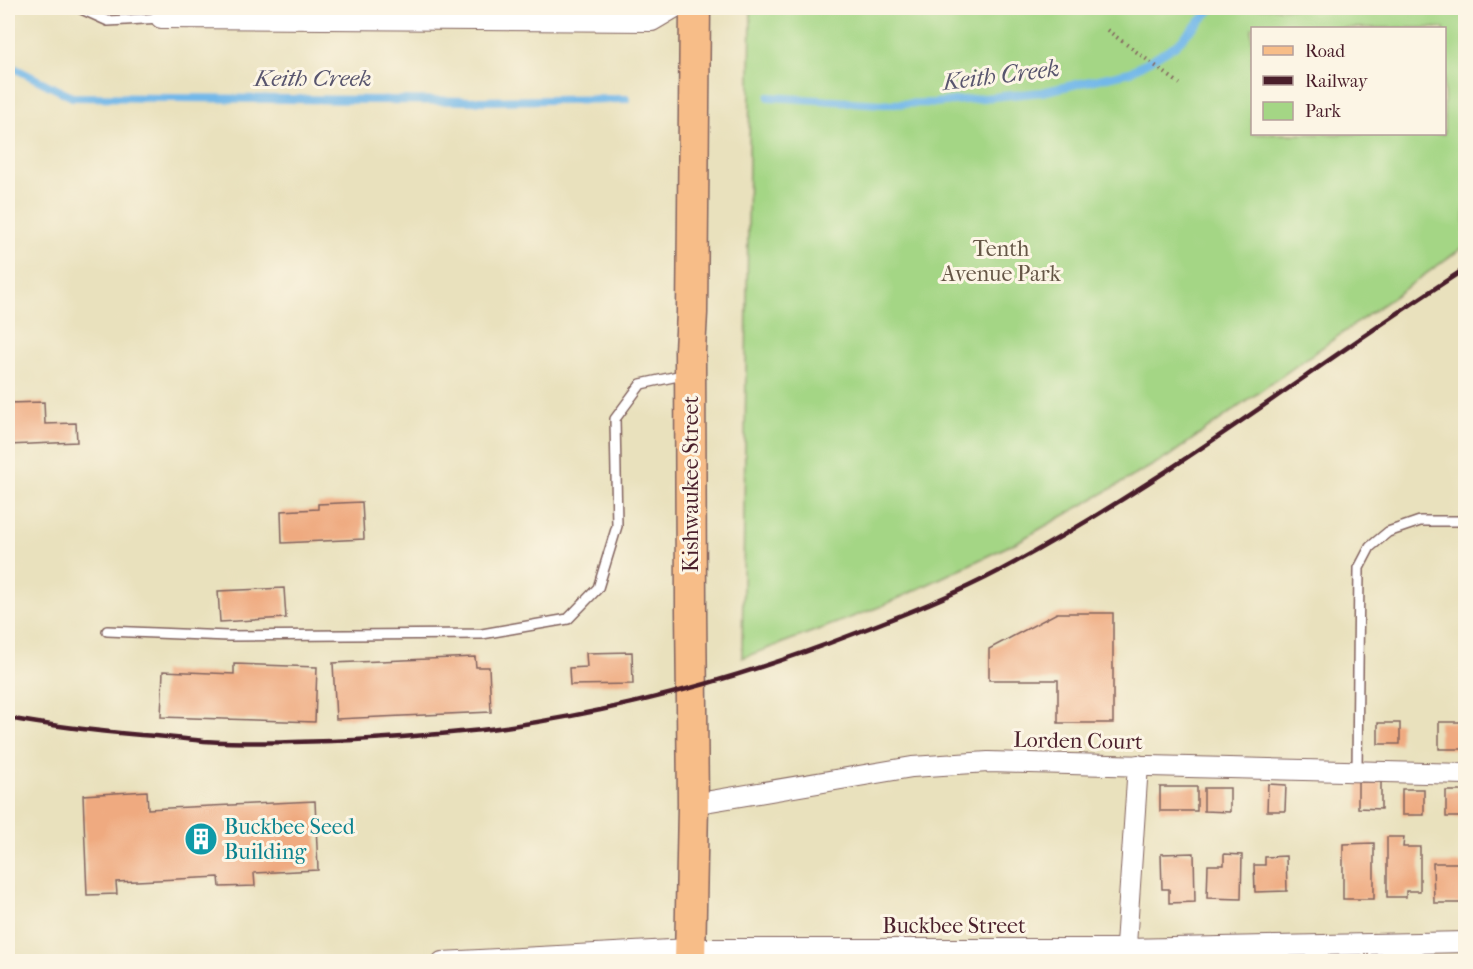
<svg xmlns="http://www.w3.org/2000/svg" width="1473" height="969" viewBox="0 0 1473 969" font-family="'IM FELL French Canon',serif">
<rect width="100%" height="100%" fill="#fcf5e5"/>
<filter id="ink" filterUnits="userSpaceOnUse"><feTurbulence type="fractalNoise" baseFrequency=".0167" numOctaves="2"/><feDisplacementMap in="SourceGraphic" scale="12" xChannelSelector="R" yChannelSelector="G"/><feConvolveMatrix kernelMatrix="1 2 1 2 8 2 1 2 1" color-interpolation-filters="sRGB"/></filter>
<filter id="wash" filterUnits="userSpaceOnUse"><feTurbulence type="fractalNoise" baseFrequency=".008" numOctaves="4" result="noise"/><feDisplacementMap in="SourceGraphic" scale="24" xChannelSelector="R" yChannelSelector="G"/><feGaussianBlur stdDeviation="1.35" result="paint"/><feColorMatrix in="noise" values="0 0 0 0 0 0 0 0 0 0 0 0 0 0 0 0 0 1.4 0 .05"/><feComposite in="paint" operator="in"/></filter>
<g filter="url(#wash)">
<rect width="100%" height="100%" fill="#e9e1bd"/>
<path fill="#a4d685" stroke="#777a58" stroke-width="1.5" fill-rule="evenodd" d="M751,8H1465V246L1169,456L1017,542L882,606L742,658ZM1252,28H1444V134H1252Z"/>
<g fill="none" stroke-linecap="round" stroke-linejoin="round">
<path stroke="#72b8e9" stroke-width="8" d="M8,65L72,97L481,101L626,99
M769,97L883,104L934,103L1042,92L1130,72L1176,45L1213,8"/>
</g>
<g id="blocks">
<path fill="#efaa80" d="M44,402L45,424L76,423L77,442L8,445V403Z
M362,502L364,539L282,543L281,511L318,509V504Z
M284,588L286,618L220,622L218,591Z
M1057,613H1113V723H1058V680H989V649Z
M632,652L633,684L570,685L569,668L587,667L586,653Z
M475,657L476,667H489L491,712L336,719L333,663Z
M234,664L317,667L315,722L161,717L163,671L234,674Z
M1439,722H1466V749H1439Z
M1378,723H1400V744H1378Z
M1358,782H1381V809L1358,808Z
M1268,784L1286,785L1285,811H1267Z
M1160,787H1197V811H1160Z
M1204,788H1230V812L1204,811Z
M1402,789H1424V815H1402Z
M147,791L148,809L315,801L318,870L254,873L255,886L220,887L219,877L116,882L117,894L87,895L83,795Z
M1446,791H1466V817H1446Z
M1387,837H1404L1403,847H1420V891H1406V897H1387Z
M1374,843V899H1343V844Z
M1194,853L1195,902L1169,903V889H1162L1161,854Z
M1224,854L1242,855L1241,899L1207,898L1208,865H1224Z
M1286,856L1287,891L1255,892L1254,865H1265V857Z
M1433,863H1462V903H1434Z"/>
</g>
</g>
<g filter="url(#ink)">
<use href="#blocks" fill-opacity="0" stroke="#82635e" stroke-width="1.5"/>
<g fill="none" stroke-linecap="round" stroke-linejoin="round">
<g stroke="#82635e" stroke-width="12">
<path id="lane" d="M79,8L108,21L161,18
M107,631L228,636L482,634L568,619L598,588L617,526L615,419L641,384L687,374
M1357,771L1359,568L1370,547L1388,532L1420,521H1466"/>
</g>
<g stroke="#82635e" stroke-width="22">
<path id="street" d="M161,18L652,21L674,8
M693,804L912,767L988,762L1466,774
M1125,960L1138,765
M442,962L690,949H1125L1466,942"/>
</g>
<g stroke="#82635e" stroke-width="33">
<path id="primary" d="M690,962L693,804L691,610L690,350L692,313L695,8"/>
</g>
<path stroke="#82635e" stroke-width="4" stroke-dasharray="1.5 4.5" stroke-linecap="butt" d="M1107,30L1180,84"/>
<use href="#lane" stroke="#fff" stroke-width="9"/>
<use href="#street" stroke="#fff" stroke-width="20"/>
<use href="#primary" stroke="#f7bd88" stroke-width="30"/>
<path stroke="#4a1f2b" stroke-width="4.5" d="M8,718C52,726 96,731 141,735C162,736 183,739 204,741C254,744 305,742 355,740C405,737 455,734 505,727C625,710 743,677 856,633C905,614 954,595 1001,570C1106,514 1204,447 1302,379C1356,341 1411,304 1466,268"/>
</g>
</g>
<defs>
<g id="building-disc" transform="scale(1.725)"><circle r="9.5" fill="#0f9aa8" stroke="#fcf5e5"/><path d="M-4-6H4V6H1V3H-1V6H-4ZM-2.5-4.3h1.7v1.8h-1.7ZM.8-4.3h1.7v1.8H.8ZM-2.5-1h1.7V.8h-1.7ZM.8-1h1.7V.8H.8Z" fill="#fff"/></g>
</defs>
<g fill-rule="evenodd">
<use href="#building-disc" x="201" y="839"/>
</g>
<g text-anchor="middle" stroke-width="6" stroke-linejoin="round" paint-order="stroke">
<g font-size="22" fill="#655646" stroke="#fcf5e5">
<text x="1001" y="256">Tenth<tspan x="1001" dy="25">Avenue Park</tspan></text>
</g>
<g font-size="22" fill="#4a1f2b" stroke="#fcf5e5">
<text transform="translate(690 484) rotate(-90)" y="8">Kishwaukee Street</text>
<text transform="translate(1078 740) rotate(1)" y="8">Lorden Court</text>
<text x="954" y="933">Buckbee Street</text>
</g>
<g font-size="22" fill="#0d838f" stroke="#fcf5e5" text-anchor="start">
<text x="224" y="834">Buckbee Seed<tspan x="224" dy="25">Building</tspan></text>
</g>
<g font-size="24" font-style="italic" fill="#58556e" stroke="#fcf5e5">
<text transform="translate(1001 75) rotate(-7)" y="8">Keith Creek</text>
<text x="313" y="86">Keith Creek</text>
</g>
</g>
<rect width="1473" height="969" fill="none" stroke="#fcf5e5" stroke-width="30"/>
<rect x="1251" y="27" width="195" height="108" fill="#fcf5e5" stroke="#b59f9b" stroke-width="1.5"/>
<rect x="1263" y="46" width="30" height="9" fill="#f7bd88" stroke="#b59f9b" stroke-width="1.5"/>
<text x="1305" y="57" font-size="18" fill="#4a1f2b">Road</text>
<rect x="1263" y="76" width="30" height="9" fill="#4a1f2b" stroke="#b59f9b" stroke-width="1.5"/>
<text x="1305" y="87" font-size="18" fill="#4a1f2b">Railway</text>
<rect x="1263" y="102" width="30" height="18" fill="#a4d685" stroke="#b59f9b" stroke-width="1.5"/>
<text x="1305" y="117" font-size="18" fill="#4a1f2b">Park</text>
</svg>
